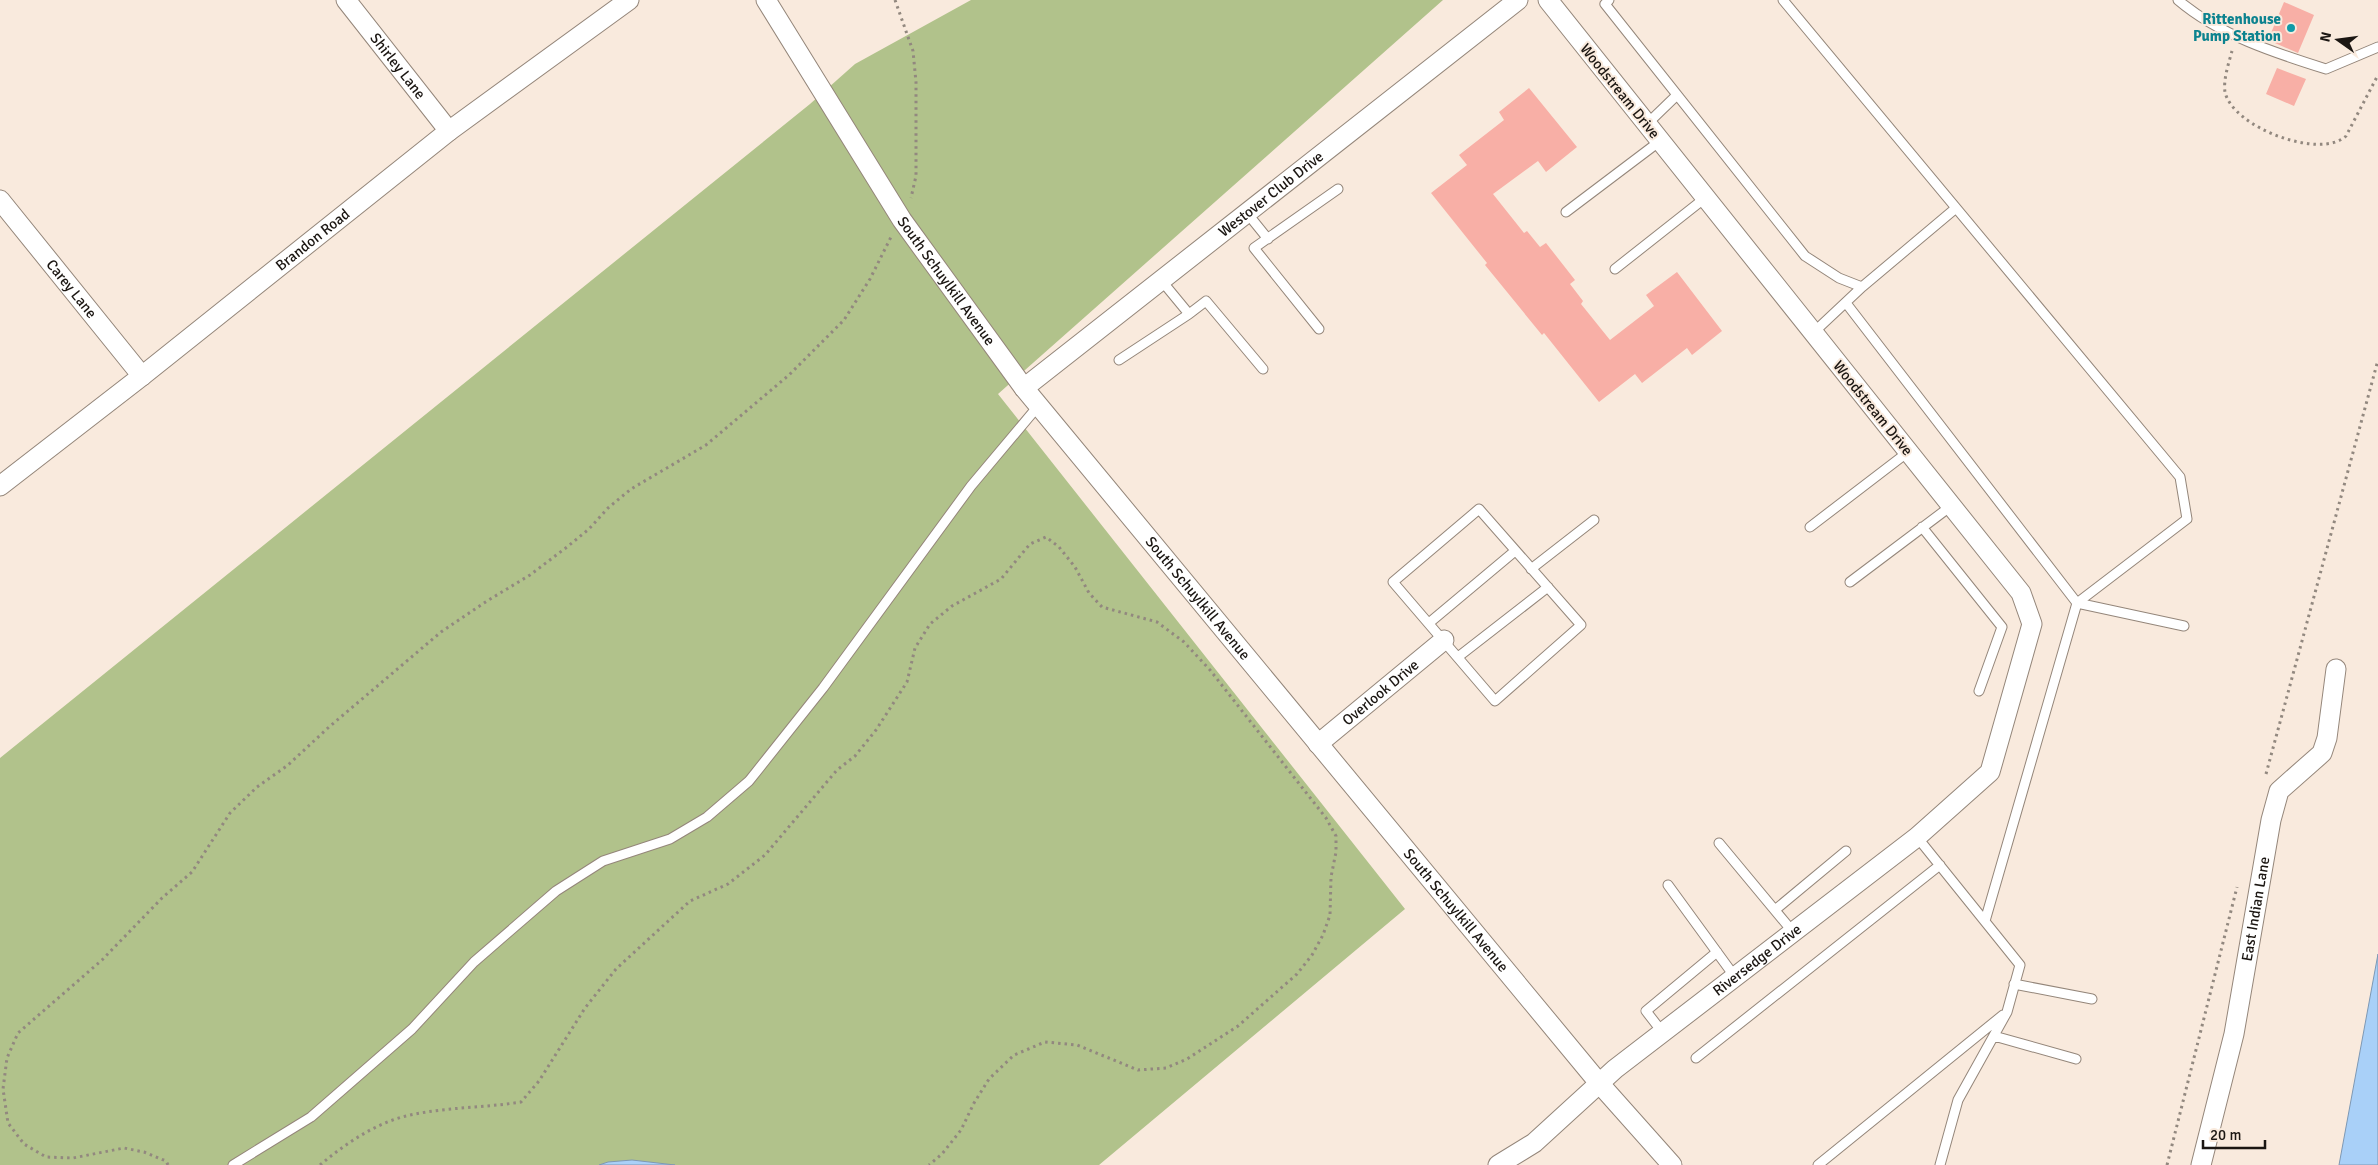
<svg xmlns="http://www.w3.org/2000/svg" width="2378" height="1165" viewBox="0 0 2378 1165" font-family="Signika,sans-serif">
<rect width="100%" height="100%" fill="#f9eadd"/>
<path fill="#b1c28b" d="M971,0H1443L998,394L1405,909L1099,1165H0V758L810,104L855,64Z"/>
<path fill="#a9d0f8" stroke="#7e98b3" d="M2378,954V1165H2339Z
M632,1160L675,1165H599L608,1162Z"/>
<path fill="#f8afa6" d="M2284,2L2314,15L2298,53L2268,40Z
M2277,68L2306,79L2294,106L2266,94Z
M1529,88L1577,147L1546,172L1538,161L1493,194L1524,233L1527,231L1540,247L1546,243L1575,280L1570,284L1583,301L1581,304L1610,340L1654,306L1646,295L1677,272L1722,331L1692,355L1687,348L1642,383L1635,374L1599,402L1544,333L1542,335L1485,265L1487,263L1431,193L1467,165L1459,155L1504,120L1499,112Z"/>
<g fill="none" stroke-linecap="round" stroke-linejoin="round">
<g stroke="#94867a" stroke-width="11">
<path id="service" d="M1609,0L1605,4L1805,256L1839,278L1862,287L1956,208
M1783,0L2180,477L2187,519L2077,603L1846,303
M2178,0C2219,35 2275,53 2326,69L2378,47
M1647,124L1677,95
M1566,212L1660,141
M1247,213L1268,239
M1615,269L1705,198
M1189,314L1206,301L1263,369
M1319,329L1254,248L1338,189
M1813,333L1862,287
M1119,360L1189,314L1161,280
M1479,509L1581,625L1495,701L1393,582Z
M1810,527L1908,452
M1922,527L2002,627L1979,691
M1531,569L1594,520
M1850,582L1951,506
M1429,623L1515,551
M1458,657L1548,587
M1917,837L2020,965L2007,1012L1958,1100L1940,1165
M1719,843L1793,932
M1668,885L1735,977
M1775,910L1846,851
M1985,921L2077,603L2184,626
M2014,984L2092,999
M1663,1033L1646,1011L1717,952
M1994,1036L2076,1059
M1696,1058L1940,865
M233,1165L311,1117L412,1029L474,962L556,891L603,861L670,839L707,817L749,781L823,688L971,486L1039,405
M1818,1165L2003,1015"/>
</g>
<g stroke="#94867a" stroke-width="21">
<g id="minor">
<path id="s1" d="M346,0L449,131"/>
<path id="s2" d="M766,0L902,220L1024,388L1599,1083L1672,1165"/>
<path id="s3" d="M0,200L142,376"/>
<path id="s4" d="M1024,388L1518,0"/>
<path id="s5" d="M0,486L142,376L449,131L629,0"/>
<path id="s6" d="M1318,744L1444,640"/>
<path id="s7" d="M1498,1165L1534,1143L1615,1069L1917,837L1990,772L2032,624L2021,593L1548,0"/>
<path id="s8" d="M2201,1165L2234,1034L2271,820L2279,791L2322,753L2327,738L2336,669"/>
</g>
</g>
<path stroke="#92887f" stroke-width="3" stroke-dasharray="2.5 4" stroke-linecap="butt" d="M895,0L913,51L916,82V176L911,198
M2232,51C2229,62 2223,80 2225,92C2233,128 2321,160 2346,136L2378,75
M2266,774L2378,360
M168,1165L166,1161L144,1152L124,1148L73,1158L46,1157L24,1144L8,1123L3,1089L7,1058L18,1033L102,960L162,898L192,872L230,813L257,787L288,765L329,727L441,632L487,601L530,575L567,547L589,529L608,508L631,489L706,445L789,375L844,320L870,279L891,237
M320,1165C345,1144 374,1124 406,1116C444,1107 483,1108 521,1102L539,1081L585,1008L616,969L690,901L728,884L765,855L837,770L855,756L876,730L907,682L915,648L930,624L952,606L1001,579L1030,544L1046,537L1059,547L1075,567L1089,593L1102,607L1157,622L1184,642L1210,670L1326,818L1336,836V852L1331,877L1330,915L1323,935L1312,955L1297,974L1238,1026L1187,1059L1166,1068L1138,1070L1077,1045L1045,1042L1014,1055L989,1079L974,1103L961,1130L942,1154L929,1165
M2167,1165L2237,887"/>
<use href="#service" stroke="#fff" stroke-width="9"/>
<use href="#minor" stroke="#fff" stroke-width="19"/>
</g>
<circle fill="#0f9aa8" stroke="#f9eadd" stroke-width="2" cx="2291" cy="28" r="5"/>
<g text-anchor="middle" stroke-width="4" stroke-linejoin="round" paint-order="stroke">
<g font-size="15" font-weight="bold" fill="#0d838f" stroke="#f9eadd" text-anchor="end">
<text x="2281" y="24">Rittenhouse<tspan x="2281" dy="17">Pump Station</tspan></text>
</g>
<g font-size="15" fill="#1b1612" stroke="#f9eadd">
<text dy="5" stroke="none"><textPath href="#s1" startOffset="84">Shirley Lane</textPath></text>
<text transform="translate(1620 91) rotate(51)" y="5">Woodstream Drive</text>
<text dy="5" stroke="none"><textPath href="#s4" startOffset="314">Westover Club Drive</textPath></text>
<text dy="5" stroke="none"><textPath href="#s5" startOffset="398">Brandon Road</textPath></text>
<text dy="5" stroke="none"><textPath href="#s2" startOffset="334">South Schuylkill Avenue</textPath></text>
<text dy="5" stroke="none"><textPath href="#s3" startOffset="114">Carey Lane</textPath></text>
<text transform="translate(1873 408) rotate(51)" y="5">Woodstream Drive</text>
<text dy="5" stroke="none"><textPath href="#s2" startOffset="739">South Schuylkill Avenue</textPath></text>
<text dy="5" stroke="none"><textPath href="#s6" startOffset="81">Overlook Drive</textPath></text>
<text dy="5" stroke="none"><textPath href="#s8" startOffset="262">East Indian Lane</textPath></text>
<text dy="5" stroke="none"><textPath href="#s2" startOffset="1144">South Schuylkill Avenue</textPath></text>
<text dy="5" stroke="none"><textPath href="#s7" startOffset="331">Riversedge Drive</textPath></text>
</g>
</g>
<g transform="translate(2338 40) rotate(284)" stroke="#f9eadd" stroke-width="4" paint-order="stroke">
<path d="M0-4L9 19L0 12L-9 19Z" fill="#1b1612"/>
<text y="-8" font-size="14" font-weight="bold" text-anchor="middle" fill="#1b1612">N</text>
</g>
<path d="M2203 1140v8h62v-8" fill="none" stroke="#1b1612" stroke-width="2.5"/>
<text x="2210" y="1140" font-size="15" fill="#1b1612" stroke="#f9eadd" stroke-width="4" paint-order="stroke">20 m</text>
</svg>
